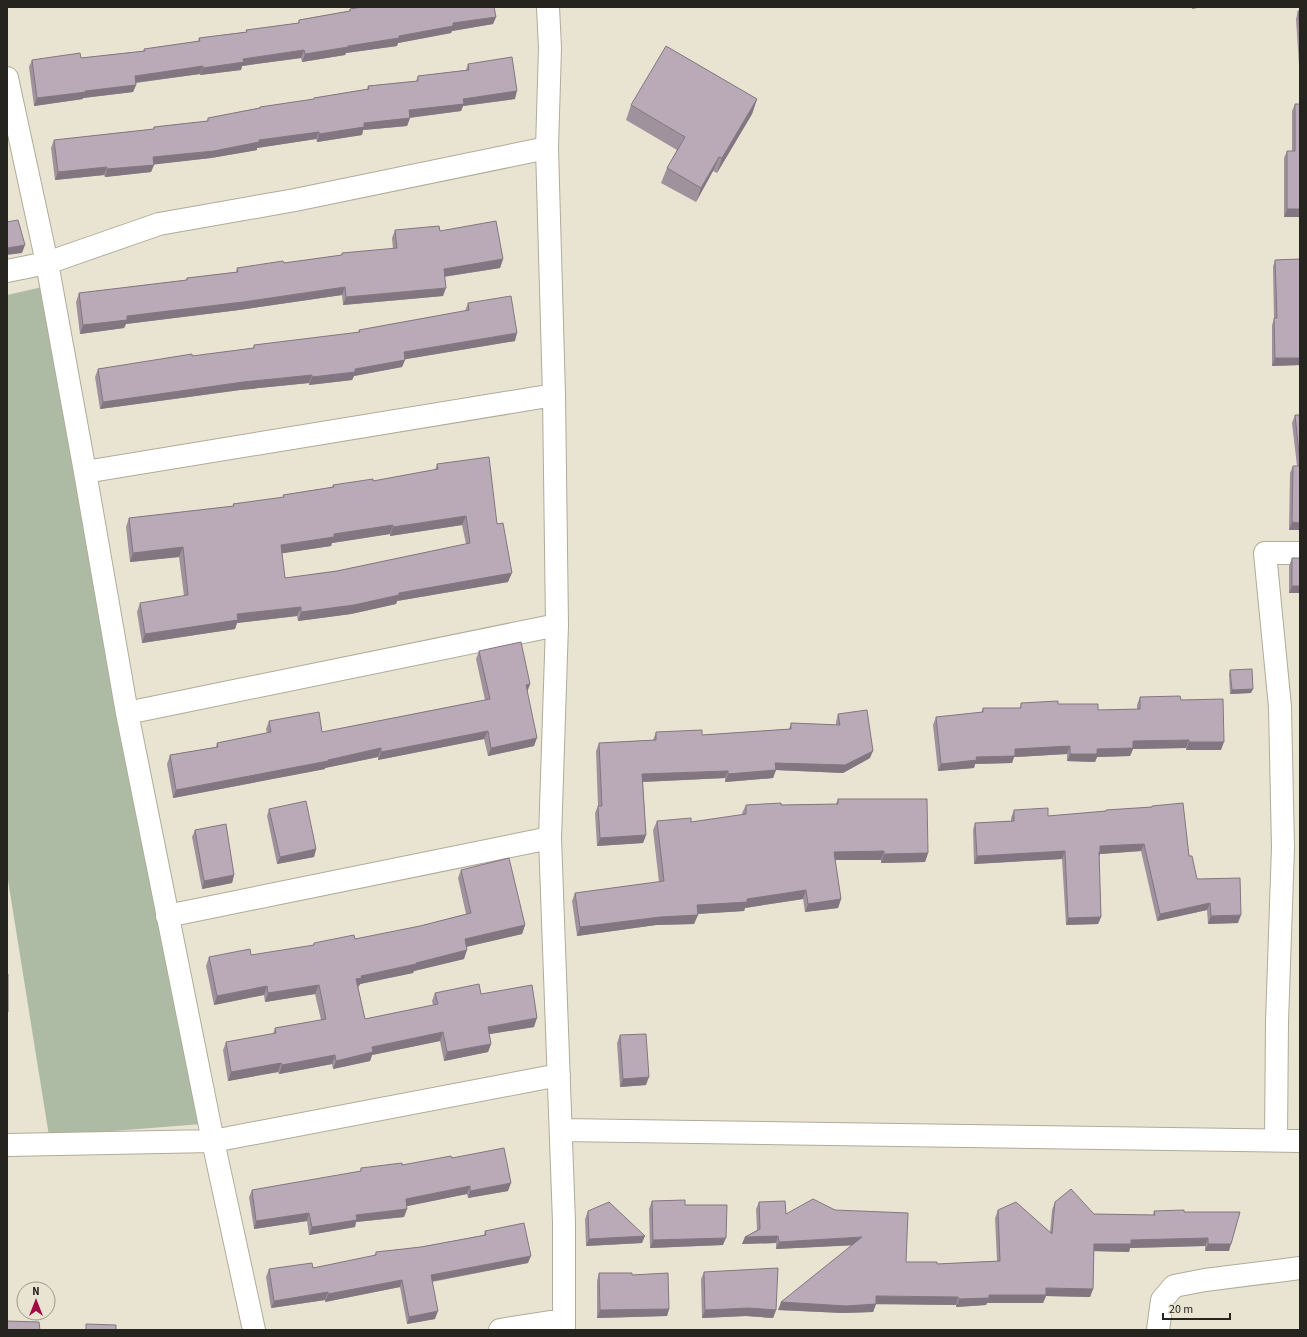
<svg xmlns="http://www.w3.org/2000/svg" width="1307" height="1337" viewBox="0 0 1307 1337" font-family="'Source Sans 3',sans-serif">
<rect width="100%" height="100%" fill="#e9e4d2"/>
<path fill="#aebba4" d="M51,285L215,1123L49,1136L7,874V295Z"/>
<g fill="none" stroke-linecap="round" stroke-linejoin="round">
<g stroke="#b0ab9a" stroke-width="24">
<path id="street" d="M548,7L550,48L547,148L554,395L557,625L550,838L564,1222V1330
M7,78L47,263L85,472L127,713L213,1141L254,1330
M7,271L47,263L159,224L295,200L547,148
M85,472L554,395
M127,713L557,625
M167,916L550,838
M561,1130L1300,1141
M1276,1140L1277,1022L1283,847L1280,707L1265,553H1300
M7,1145L213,1141L559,1075
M500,1330L563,1320
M1158,1330L1162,1300L1174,1286L1205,1280L1300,1268"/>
</g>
<use href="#street" stroke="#fff" stroke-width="22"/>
</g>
<path fill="#a0929d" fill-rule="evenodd" d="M350,9L496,17L493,24L452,31L451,33L398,43L397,46L346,53L345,55L302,62L301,58L242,66L241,70L200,75V74L136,83V85L133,92L83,98V99L34,106L29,67L32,60L81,58L143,51L144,49L198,41L199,38L246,32V30L298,23L299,20L349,11Z
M1298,11H1300V65H1299L1296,19Z
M468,64L515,99L463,106L461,111L410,118L407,126L363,130L362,135L317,142L316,139L257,148V150L211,158L154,164L151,172L105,177L104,175L55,180L51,148L54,140L153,129L154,127L207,121L208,118L259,108L260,107L313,100L314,98L367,89L368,86L416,81L418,76L466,70Z
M757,99L752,114L717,173L713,171L696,202L661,183L667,168L677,150L626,120L631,105Z
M1295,104H1300V217H1284V158L1287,151H1292V111Z
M395,230L440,231L503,259L500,268L444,277L443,296L343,305L342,295L239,310L126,324L124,328L80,334L76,302L79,293L186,280L187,278L236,272L237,268L284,263L342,255V253L393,249L392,238Z
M1300,259V365L1272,366V325L1274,319L1273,267L1275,260Z
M468,303L515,341L405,359L402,367L354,376L352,380L309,385V383L240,390L100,409L95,377L98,369L253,348L254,345L358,333L359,330L465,311Z
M1295,415H1300V530H1289L1290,473L1293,466H1297L1292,423Z
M437,464L497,524L508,582L397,601L396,604L351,614L298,621L297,616L237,623L235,629L142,643L137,612L140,603L184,596L179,557L130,562L126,527L129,518L233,506V504L283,498V495L332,487L333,485L373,481L435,470ZM462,525L466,544L337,571L285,578L282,553L331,546L332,543L390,534V536Z
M1292,558L1300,593H1289V566Z
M479,651L530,684L527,692L534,746L488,756L484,739L378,760V757L325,768V769L173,798L167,764L170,755L216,747L217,743L267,733L266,729L269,721L322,732L485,700L476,659Z
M1230,670L1251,693L1230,694L1229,674Z
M1140,697L1181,700L1221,750H1186V748L1133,749L1130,756L1097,757L1095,762L1067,761V754L1014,757L1012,763L975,764L974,768L938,771L933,725L936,717L981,713L983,708H1020L1021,703L1058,704L1098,710L1137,709V705Z
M838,714L870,758L843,773L776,770L773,778L725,782V778L643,782L646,835L643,843L597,846L595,813L598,806L596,751L599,743L653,740L656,732L702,735L789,729L791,723L836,725V722Z
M838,799L928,853L925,862L881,863V860H835L841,899L838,908L805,912L803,899L745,908L744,911L698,914L694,924L656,925L577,936L572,901L575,893L659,882L653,830L657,821L691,822L743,815L742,813L746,805H781L836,804Z
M1152,806L1189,856L1197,879L1238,923L1208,924L1207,910L1157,921L1141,851L1100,854L1099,856L1101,917L1098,924L1066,925L1062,859L974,864L973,830L975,823L1011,821V818L1014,810L1048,816L1106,811V810L1152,807Z
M269,809L316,849L314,857L277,864L267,816Z
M195,830L234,875L232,883L202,889L192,837Z
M461,870L525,925L522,934L466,947L464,959L414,971L413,973L360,984L359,986L358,987L365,1019L433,1005L432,1001L435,993L481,994L534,1027L489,1034L491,1044L488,1052L444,1061L440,1041L372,1055L370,1061L333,1069L332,1064L279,1074L278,1072L228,1081L223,1050L226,1042L273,1034L275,1028L321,1020L315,994L265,1002L264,995L214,1005L206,966L209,957L251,955L313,946L314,943L355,939L420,926L466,914L458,878Z
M620,1035L646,1085L620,1087L617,1043Z
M452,1158L508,1191L468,1198L467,1194L406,1206L407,1209L404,1217L356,1222L355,1227L309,1235L307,1221L254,1229L249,1197L252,1190L360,1172L361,1168L402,1165Z
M652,1201L685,1205L723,1245L650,1248L649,1209Z
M759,1202L786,1214L906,1262L937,1264L997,1261L995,1218L998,1210L1050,1232L1052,1210L1055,1202L1094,1214L1153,1215L1154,1211L1184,1212L1229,1251H1205V1246L1130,1248L1129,1252L1094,1251L1093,1289L1090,1297L1046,1296L1043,1303H987L986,1305L956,1307V1305L876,1304L873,1312L843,1313L778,1310L852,1245L776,1249V1243L742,1244L745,1237L757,1230L756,1209Z
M588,1211L642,1243L586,1246L585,1219Z
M485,1231L528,1263L432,1282L435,1319L407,1324L400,1287L325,1302V1300L271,1308L266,1277L269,1269L313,1268L374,1256L376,1252L421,1247L484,1235Z
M704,1272L776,1310L773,1318L746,1316L702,1318L701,1279Z
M599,1273L632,1275L669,1309L667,1316L597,1318V1281Z"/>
<path fill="#827780" d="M1193,7H1202L1192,9Z
M496,17L493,24L452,31L451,33L398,43L397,46L346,53L345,55L302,62L305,54L399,36L453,23Z
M304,50L301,58L242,66L241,70L200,75L203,68L243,59Z
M203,66L200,74L132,83L135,76Z
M136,85L133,92L83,98V99L34,106L37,98L85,91Z
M517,91L515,99L463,106L461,111L406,118L409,110L463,99Z
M757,99L752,114L717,173L722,158Z
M410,118L407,126L363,130L362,135L317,142L319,134L364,123Z
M319,132L316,139L257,148V150L211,158L150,165L153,157L259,140Z
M719,157L713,171L696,202L701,188Z
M154,165L151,172L105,177L107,169Z
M107,167L104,175L55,180L58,172Z
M1287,209H1300V217H1284Z
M25,245L22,253L7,255V248Z
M503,259L500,268L441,277L444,269Z
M345,287L342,295L239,310L126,324L124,328L80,334L83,325L127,316Z
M446,288L443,296L343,305L346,297Z
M517,333L515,341L401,360L404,352Z
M1275,358H1300V365L1272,366Z
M405,360L402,367L354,376L352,380L309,385L312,377Z
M312,375L309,383L240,390L100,409L103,402L243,382Z
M466,516L462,525L390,536L393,527Z
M1292,522L1300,523V530H1289Z
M393,525L390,534L332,543L331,546L278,554L281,545L334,534Z
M183,547L179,557L130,562L133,553Z
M512,573L508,582L397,601L396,604L351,614L298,621L301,612L399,593Z
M1292,586H1300V593H1289Z
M301,607L297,616L237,623L235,629L142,643L145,634L237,614Z
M530,684L527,692L526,685Z
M1253,689L1251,693L1230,694L1232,690Z
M488,731L484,739L378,760L381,752Z
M537,738L534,746L488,756L491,748Z
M1189,740L1186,748L1133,749L1130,756L1097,757L1095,762L1067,761L1070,754L1097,749L1133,741Z
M1189,742H1224L1221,750H1186Z
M1070,746L1067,754L1014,757L1012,763L975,764L974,768L938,771L941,764L1015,749Z
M381,748L378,757L325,768V769L173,798L176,790L328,760Z
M873,751L870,758L843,773L776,770L773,778L725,782L728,774L775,763Z
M728,771L725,778L640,782L642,774Z
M646,835L643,843L597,846L600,838Z
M1144,844L1141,851L1100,854L1098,860L1100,846Z
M316,849L314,857L277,864L280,857Z
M884,851L881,860H831L834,852Z
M1065,851L1062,859L974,864L977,856Z
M928,853L925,862L881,863L884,854Z
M234,875L232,883L202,889L204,881Z
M806,890L803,899L745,908L744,911L694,914L697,905L747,899Z
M841,899L838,908L805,912L808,904Z
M1210,903L1207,910L1157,921L1160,914Z
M698,915L694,924L656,925L577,936L580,927L660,917Z
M1241,915L1238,923L1208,924L1211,916Z
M1101,917L1098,924L1066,925L1068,918Z
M525,925L522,934L461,948L465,939Z
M467,950L464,959L414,971L413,973L360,984L359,986L353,988L356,979L361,976Z
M319,985L315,994L265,1002L268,993Z
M267,986L264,995L214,1005L217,996Z
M537,1018L534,1027L484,1035L488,1027Z
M443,1032L440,1041L372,1055L370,1061L333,1069L336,1061L372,1047Z
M491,1044L488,1052L444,1061L447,1052Z
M335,1055L332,1064L279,1074L282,1065Z
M281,1063L278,1072L228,1081L231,1072Z
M649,1077L646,1085L620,1087L623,1079Z
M511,1183L508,1191L468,1198L470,1191Z
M470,1186L467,1194L403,1207L406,1199Z
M407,1209L404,1217L356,1222L355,1227L309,1235L312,1227L356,1215Z
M309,1213L307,1221L254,1229L256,1221Z
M645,1236L642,1243L586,1246L589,1239Z
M778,1236L776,1243L742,1244L745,1237Z
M862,1237L859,1245L776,1249L779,1242Z
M726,1238L723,1245L650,1248L653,1240Z
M1208,1238L1205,1246L1130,1248L1129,1252L1091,1251L1094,1244L1131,1240Z
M1208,1244H1231L1229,1251H1205Z
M531,1256L528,1263L428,1282L431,1275Z
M402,1280L400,1287L325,1302L328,1294Z
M1046,1288L1093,1289L1090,1297L1046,1296L1043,1303H987L986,1305L956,1307L959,1299Z
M328,1292L325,1300L271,1308L274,1301Z
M876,1296L958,1297L956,1305L873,1304Z
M781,1302L876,1304L873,1312L843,1313L778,1310Z
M749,1308L776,1310L773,1318L746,1316L702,1318L705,1310Z
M669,1309L667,1316L597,1318L600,1310Z
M438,1311L435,1319L407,1324L409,1317Z"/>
<path fill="#baaab7" stroke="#827780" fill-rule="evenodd" d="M362,7H494L496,17L453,23V26L399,36V38L348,46V47L305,54L304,50L243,59L244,62L203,68V66L135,76L136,85L85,91L86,92L37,98L32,60L80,53L81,58L145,51L144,49L200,41L199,38L247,32L246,30L299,23V20L350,11V9Z
M1298,11H1300V35Z
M666,46L757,99L722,158L719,157L701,188L667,168L685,137L631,105Z
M512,57L517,91L463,99L464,104L409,110L410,118L364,123V127L319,134V132L259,140V142L214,151L153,157L154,165L107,169V167L58,172L54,140L154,129V127L208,121V118L260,108V107L314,99V98L369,89L368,86L418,81V76L469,70L468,64Z
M1295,104H1300V209H1287V151H1295Z
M18,220L25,245L7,248V222Z
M496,221L503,259L444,269L446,288L346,297L345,287L243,302L127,316V320L83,325L79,293L187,280V278L238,272L237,268L283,261L284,263L342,255V253L397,248L395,230L439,226L440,231Z
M1300,259V358H1275L1274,318H1277L1275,260Z
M511,296L517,333L404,352L405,360L355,369V372L312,377V375L243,382L103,402L98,369L192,354V356L254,348V345L360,332L359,330L469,310L468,303Z
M1295,415H1300V463Z
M489,457L497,524L503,523L512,573L399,593V595L354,605L301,612V607L237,614L238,620L145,634L140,603L188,595L183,547L133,553L129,518L234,506L233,504L284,497L283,495L334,487L333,485L373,479V481L438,469L437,464ZM466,516L470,543L337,571L285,578L281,545L334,537V534L393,525V527Z
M1293,466H1300V523L1292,522Z
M1292,558H1300V586H1292Z
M521,642L530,684L526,685L537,738L491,748L488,731L381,752V748L328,760V761L176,790L170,755L218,747L217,743L271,732L269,721L319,712L322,732L490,699L479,651Z
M1252,669L1253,689L1232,690L1230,670Z
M1180,696L1181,700L1223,699L1224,742H1189V740L1133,741V748L1097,749V754H1070V746L1015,749V756L976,757L977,760L941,764L936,717L983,712V708H1021V703L1058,701V704H1098V710L1140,709V697Z
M867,710L873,751L845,765L775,763L776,770L728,774V771L642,774L646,835L600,838L598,806H602L599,743L656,740V732L702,730V735L791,729V723L840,725L838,714Z
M838,799H927L928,853L884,854V851L834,852L841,899L808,904L806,890L747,899V902L697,905L698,915L660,917L580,927L575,893L664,881L657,821L691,818V822L746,814V805L781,803V805L838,804Z
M306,801L316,849L280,857L269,809Z
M1183,803L1189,856H1192L1197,879L1240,878L1241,915L1211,916L1210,903L1160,914L1144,844L1100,846V852H1099L1101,917L1068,918L1065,851L977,856L975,823L1014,821V810L1048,808V816L1106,811V810L1152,807V806Z
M226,824L234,875L204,881L195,830Z
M509,858L525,925L465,939L467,950L416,963V964L361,976L362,978L356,979L365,1019L438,1004L435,993L479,984L481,994L532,985L537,1018L488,1027L491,1044L447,1052L443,1032L372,1047L373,1052L336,1061L335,1055L282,1065L281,1063L231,1072L226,1042L276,1033L275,1028L326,1019L319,985L268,993L267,986L217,996L209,957L250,949L251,955L314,945V943L354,935L355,939L420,926L471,913L461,870Z
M7,974H8V1012H7Z
M646,1034L649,1077L623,1079L620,1035Z
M504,1148L511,1183L470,1191V1186L406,1199L407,1209L356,1215L357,1220L312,1227L309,1213L256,1221L252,1190L361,1171V1168L402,1163V1165L451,1156L452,1158Z
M1071,1189L1094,1214L1155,1215L1154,1211L1184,1210V1212H1240L1231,1244H1208V1238L1131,1240V1244H1094L1093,1289L1046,1288V1295H989V1298L959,1299L958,1297L876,1296V1304L846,1306L781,1302L862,1237L779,1242L778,1236L745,1237L760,1229L759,1202L785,1201L786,1214L813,1199L835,1210L908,1213L906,1262H937V1264L1000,1261L998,1210L1016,1202L1052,1234L1055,1202Z
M685,1200V1205H727L726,1238L653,1240L652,1201Z
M609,1202L645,1236L589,1239L588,1211Z
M524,1223L531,1256L431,1275L438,1311L409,1317L402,1280L328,1294V1292L274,1301L269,1269L312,1263L313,1268L376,1255V1252L421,1247L486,1235L485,1231Z
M778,1268L776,1310L749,1308L705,1310L704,1272Z
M599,1273H632V1275L668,1273L669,1309L600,1310Z
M7,1321L39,1322L40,1330H7Z
M86,1324L116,1325V1330H86Z"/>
<rect width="1307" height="1337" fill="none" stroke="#26241e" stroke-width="16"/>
<g transform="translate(36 1301)"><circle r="19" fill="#e9e4d2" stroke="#9b978a"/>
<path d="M0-3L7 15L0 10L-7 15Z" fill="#a30a44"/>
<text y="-6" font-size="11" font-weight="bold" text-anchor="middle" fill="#26241e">N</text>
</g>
<path d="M1163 1313v6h67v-6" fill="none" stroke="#26241e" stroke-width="2"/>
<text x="1169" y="1313" font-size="12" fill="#26241e" stroke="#e9e4d2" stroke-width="3" paint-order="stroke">20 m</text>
</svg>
